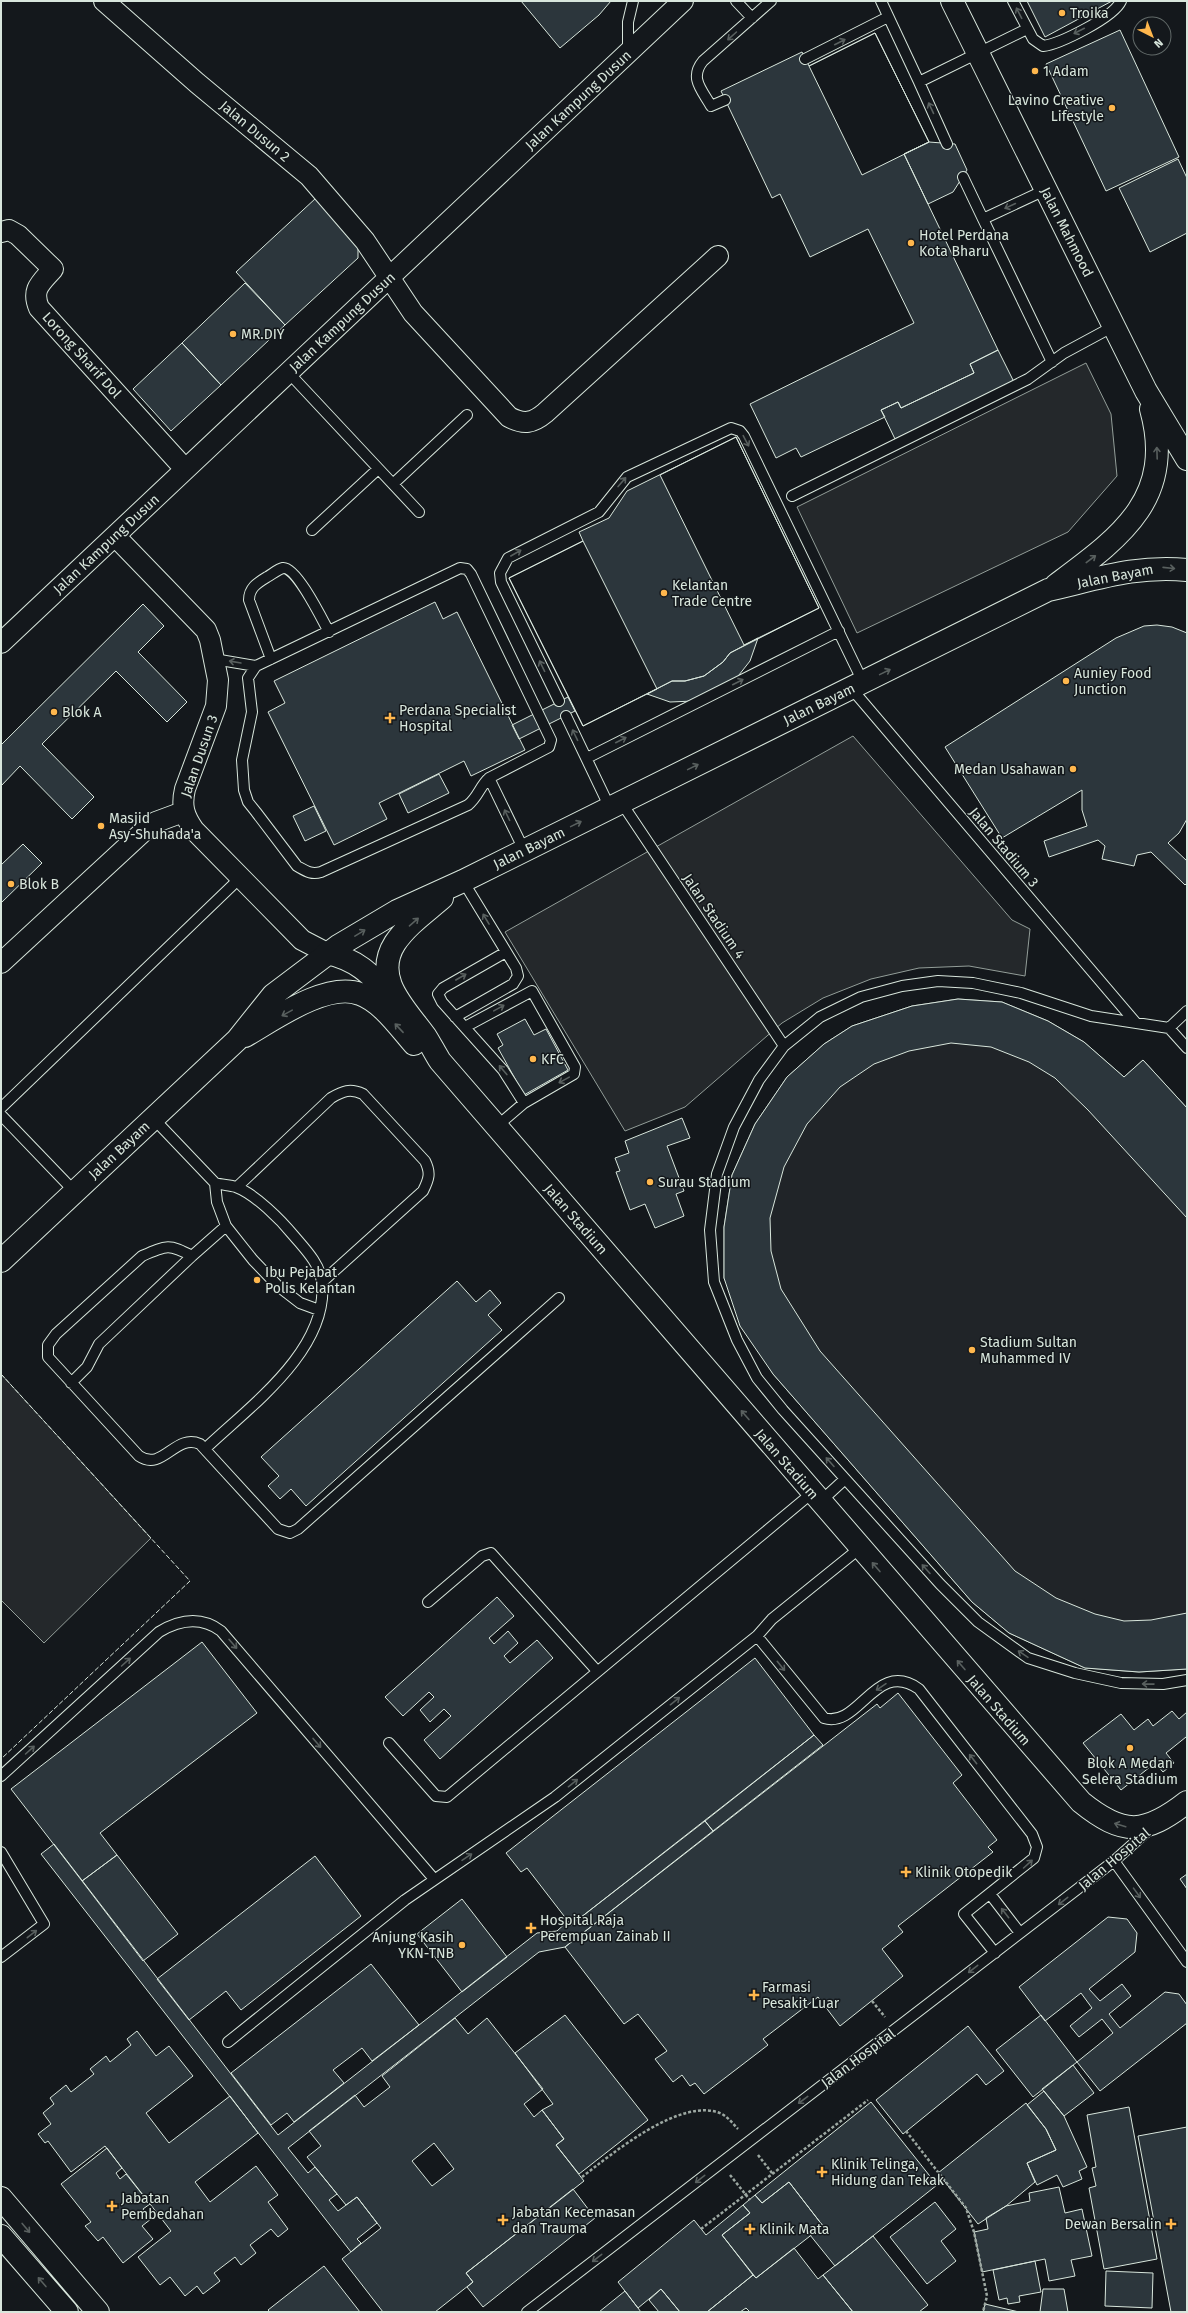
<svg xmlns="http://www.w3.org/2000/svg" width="1188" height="2313" viewBox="0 0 1188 2313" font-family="'Fira Sans',sans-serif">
<rect width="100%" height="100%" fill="#14181c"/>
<path fill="#202428" stroke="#939e99" d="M958,999L1002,1002L1048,1021L1084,1042L1124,1077L1143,1060L1187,1108V1669L1139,1672L1085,1668L1009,1633L972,1602L773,1374L724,1278V1227L732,1175L755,1124L787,1077L824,1044L852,1026L912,1006Z"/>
<path fill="#24282b" stroke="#939e99" d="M1086,363L1111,414L1117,476L1068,532L857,633L797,507Z
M853,736L1012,920L1030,929L1025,976L969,966L919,968L871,979L823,998L782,1023L685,1107L625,1131L505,932Z
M1,1374L151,1538L44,1643L1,1600Z"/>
<path fill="#2c363c" stroke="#d8e6dc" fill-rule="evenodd" d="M521,1H611L599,15L560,48Z
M1027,1H1112L1045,37Z
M1120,30L1179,157L1106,191L1046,64Z
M875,33L929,142L904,154L998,350L970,364L974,373L901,408L898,402L881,410L885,417L801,457L796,448L776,458L750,404L914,323L868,229L810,257L780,194L772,198L721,91L802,52L809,66Z
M875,33L929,142L862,175L809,66Z
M929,142L955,144L967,170L953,192L928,204L904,154Z
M1178,159L1187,178V233L1150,252L1119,188Z
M316,198L358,244V258L285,325L236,272Z
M245,283L285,325L221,385L182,343Z
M182,343L221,385L171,431L133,389Z
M998,350L1014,382L895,439L881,410L898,402L901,408L974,373L970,364Z
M736,437L819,608L730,653L723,662L704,676L685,681H672L583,726L509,578L583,541L579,532L609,518L627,491Z
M736,437L819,608L744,645L660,475Z
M583,541L657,689L583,726L509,578Z
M435,602L443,619L457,612L525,750L471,776L464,761L379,803L387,819L334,845L268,712L285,703L274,681Z
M143,604L164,626L138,652L187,702L167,722L116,671L42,744L94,797L72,819L20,766L1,786V745Z
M1157,625L1172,627L1187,633V819L1179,833L1168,843L1187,861V883L1185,885L1151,852L1137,855L1134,866L1102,859L1105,846L1098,840L1049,857L1044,841L1087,826L1082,810V790L1002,838L945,747L1116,638L1144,626Z
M758,638L750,661L735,680L694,701L670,702L647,694L672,681H685L704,676L723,662L730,653Z
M568,697L575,711L519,739L512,725Z
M439,774L449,793L408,813L399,794Z
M314,806L326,831L305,841L293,816Z
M23,844L42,863L1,903V865Z
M958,999L1002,1002L1048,1021L1084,1042L1124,1077L1143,1060L1187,1108V1218L1088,1110L1055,1078L1029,1062L991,1047L951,1043L909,1051L874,1064L840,1087L807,1124L784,1167L770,1218L771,1251L781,1289L820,1351L1015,1571L1056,1598L1095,1614L1124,1621L1151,1620L1187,1613V1669L1139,1672L1085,1668L1009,1633L972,1602L773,1374L740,1326L724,1278V1227L732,1175L755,1124L787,1077L824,1044L852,1026L912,1006Z
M525,1019L534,1035L546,1029L568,1070L524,1095L498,1048L503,1045L497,1034Z
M682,1118L690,1138L667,1146L684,1191L676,1194L684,1216L655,1228L645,1204L630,1210L616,1172L620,1171L615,1158L629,1153L625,1141Z
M457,1281L476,1302L490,1290L501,1303L488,1315L502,1330L306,1506L291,1489L280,1499L268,1486L279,1476L261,1457Z
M497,1597L514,1616L489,1638L494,1644L508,1631L518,1643L504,1656L510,1663L537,1640L553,1658L440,1759L424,1740L451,1716L444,1709L430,1722L420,1710L434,1697L429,1692L403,1716L385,1697Z
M202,1642L257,1713L100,1833L117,1855L82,1881L11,1789Z
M755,1658L814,1735L571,1925L527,1868L521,1872L506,1853Z
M898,1693L962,1775L953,1783L997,1840L988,1847L993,1852L898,1926L903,1932L882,1949L903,1976L840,2026L818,1997L763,2039L768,2045L704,2094L695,2083L690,2086L682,2075L673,2082L655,2059L667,2051L638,2014L624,2024L565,1947L877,1704L880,1708Z
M1172,1711L1179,1719L1187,1712V1739L1186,1737L1166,1753L1174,1763L1163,1772L1155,1763L1121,1790L1083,1743L1121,1714L1134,1730L1148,1719L1153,1726Z
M814,1735L823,1745L713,1831L705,1821Z
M705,1821L713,1831L565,1947L539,1952L288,2148L308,2173L315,2167L337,2194L329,2200L338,2211L357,2197L377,2223L357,2239L361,2243L351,2252L41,1854L54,1844L278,2135L537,1933L557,1931L568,1921L571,1925Z
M117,1855L178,1934L143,1961L82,1881Z
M315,1856L361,1916L241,2010L226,1991L189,2020L157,1979Z
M1187,1874V1889L1180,1879Z
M462,1899L507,1957L462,1992L417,1934Z
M1108,1917L1127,1919L1137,1933L1135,1952L1089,1989L1100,2001L1122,1984L1131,1996L1109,2014L1120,2028L1165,1992L1179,1994L1187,2005V2023L1100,2091L1077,2062L1113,2033L1102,2019L1079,2037L1070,2026L1092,2008L1081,1993L1045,2021L1019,1987Z
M371,1964L419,2025L372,2061L362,2048L333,2070L344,2083L294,2122L287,2113L271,2125L231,2073Z
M565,2015L648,2120L579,2174L556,2145L564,2139L542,2110L553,2104L515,2053Z
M1041,2015L1077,2062L1033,2097L996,2050Z
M455,2018L468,2034L487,2018L543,2089L524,2104L534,2117L542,2110L564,2139L556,2145L584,2181L466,2273L473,2282L435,2312H383L342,2259L381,2228L357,2197L346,2205L307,2157L321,2146L309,2131L355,2095L364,2107L390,2087L382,2076ZM434,2143L454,2169L432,2186L412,2161Z
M968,2026L1004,2071L986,2085L977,2074L903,2134L876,2100Z
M137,2031L156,2056L169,2046L193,2076L146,2113L169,2143L230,2096L258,2133L195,2182L210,2202L256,2166L278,2195L268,2202L288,2229L278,2237L271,2229L250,2245L256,2253L241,2265L235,2257L214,2273L220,2281L203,2294L197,2286L185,2296L170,2277L160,2285L138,2257L171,2231L105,2146L71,2172L48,2141L45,2143L38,2134L51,2124L43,2113L54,2104L50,2098L66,2085L71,2092L94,2074L90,2069L106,2056L110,2062L131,2045L127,2039Z
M1073,2065L1094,2093L1064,2116L1042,2089Z
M1044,2091L1064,2116L1087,2167L1079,2171L1082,2179L1063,2187L1057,2175L1037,2185L1027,2163L1056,2150L1046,2129L1027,2105Z
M871,2102L937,2185L835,2266L810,2235L823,2226L789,2182L762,2203L755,2195Z
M1026,2103L1046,2129L1056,2150L1027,2163L1035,2182L1006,2206L978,2224L938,2173Z
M1129,2107L1157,2259L1104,2269L1089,2188L1096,2186L1092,2168L1096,2167L1087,2115Z
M1187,2127V2312H1171L1138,2136Z
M107,2148L122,2168L116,2173L120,2179L126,2174L150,2204L143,2209L151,2219L142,2226L153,2239L123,2263L103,2237L98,2241L85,2226L91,2222L61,2184Z
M789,2182L823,2226L756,2278L722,2235L750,2213L743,2205L755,2195L762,2203Z
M1059,2187L1065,2213L1082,2209L1092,2256L1071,2260L1075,2276L1049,2281L1045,2259L982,2272L974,2232L988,2229L986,2218L1006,2206L1030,2201L1029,2193Z
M573,2189L595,2218L483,2307L467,2287L473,2282L466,2273Z
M935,2202L956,2229L941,2241L956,2261L927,2284L890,2237Z
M743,2205L750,2213L722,2235L753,2275L707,2312H680L661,2289L638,2308L618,2282L694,2220L706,2235Z
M873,2236L928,2305L919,2312H853L823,2275Z
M794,2248L818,2279L823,2275L853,2312H750L746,2308L740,2312H707L753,2275L756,2278Z
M1035,2261L1041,2292L1019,2296L1020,2302L1008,2304L1007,2298L999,2300L993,2270Z
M324,2266L360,2312H270L268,2310Z
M1106,2271L1153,2273L1152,2308L1105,2306Z
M661,2289L680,2312H659L649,2300Z
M1043,2289H1064L1068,2312H1040Z
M625,2291L641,2312H599Z
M985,2304L1019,2312H983Z"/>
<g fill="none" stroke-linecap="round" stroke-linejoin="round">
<g stroke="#d8e6dc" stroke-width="12">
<path id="lane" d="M736,1L752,18
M881,1L919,82
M1013,1L1033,39L1043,46C1060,44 1114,17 1121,1
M628,52V22L633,1
M805,59L888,17
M725,100L711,106C702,90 689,78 703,61L771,1
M947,144L919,82L1027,29
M963,177L983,219L1045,190
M983,219L1052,362
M288,372L419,512
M393,484L467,415
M792,496L1028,379L1064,353L1114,326
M312,530L378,469
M460,568L467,569L471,574L551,740L549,747L489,778C480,786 478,797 468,805L321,872C311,875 306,871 297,866L256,812L248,802L244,790L242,760L252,712L248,678L256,666Z
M214,659L256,666
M271,659L249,600C249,588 257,583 267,577C271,575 278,569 283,568C296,566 323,621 329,632
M851,688L1136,1023
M559,701L501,582L500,573L508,558L599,512L627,477L731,428L740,431L744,436L863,682
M566,716L610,808
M587,758L839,631
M489,778L524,850
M621,802L784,1046
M506,952L443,988L438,994L442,1002L503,1070L524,1103
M455,1017L513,984L518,976L516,968L463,881
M465,1027L532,991L575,1067L574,1074L524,1103L496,1127
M1169,1028L1187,1011
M1187,1048L1169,1028L1091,1016L1021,993L973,983L938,981L902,986L861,997L820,1017L784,1046L759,1080L734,1127L717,1174L710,1230L714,1282L737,1340L757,1378L783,1410L940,1584L978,1622L1028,1658L1075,1673L1121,1683L1163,1684L1187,1680
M1,1108L240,878
M1,1115L75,1192
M153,1118L215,1183L217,1202L226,1226L253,1260L278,1286L300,1303L319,1310
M237,1187L331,1098C343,1091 350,1088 363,1094L425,1161C431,1173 429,1179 423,1191L322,1282
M226,1226L192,1256C169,1244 167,1245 142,1256L56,1334L48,1345V1357L139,1456C163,1472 175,1433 200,1444L278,1529L290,1533L298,1529L559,1298
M71,1383L87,1367L99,1344L192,1256
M206,1448C249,1407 329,1350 322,1282C320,1264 305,1249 294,1236C281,1220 255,1194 236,1187C230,1185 222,1185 215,1183
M820,1502L845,1479
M428,1602L482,1556L491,1553L597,1671
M757,1636L824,1718C859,1729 876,1658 919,1689L1032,1834L1037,1847L1034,1858L964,1914L995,1953
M389,1743L436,1796L447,1797L812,1493
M1,1776L159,1632C179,1620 201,1616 221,1631L434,1879
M1,1852L44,1924L1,1957
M1114,1861L1187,1962
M990,1894L1020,1933
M228,2042L405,1900L555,1797L757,1636L772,1619L860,1548
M527,2312L1114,1861L1151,1828"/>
</g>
<g stroke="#d8e6dc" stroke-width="22">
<path id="street" d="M104,1L197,83L309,176L365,241L413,313L509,417C524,425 533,423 545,413L718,256
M1,232L9,230L18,235L53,269C41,283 31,289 39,308L185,469
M115,536L206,630L210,640L218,680L216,706L185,789C181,806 184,816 194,830L302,940L327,953
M1,643L683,1
M1,963L145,830L156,822L183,812"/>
</g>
<g stroke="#d8e6dc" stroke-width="24">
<path id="secondary" d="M952,1L1146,391L1187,459
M1056,585C1119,538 1176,499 1151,409
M442,898C426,912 407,925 395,943C372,979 406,1009 426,1037C431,1045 435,1053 440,1061L1081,1802C1123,1836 1145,1835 1187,1802
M327,953C359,960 372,976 394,999
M245,1036C273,1020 327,981 360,994C382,1002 399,1027 414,1044
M1,1261L237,1040L273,995L338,946L397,911L463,881L1048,590C1097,579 1136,565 1187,570
M1,2198L98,2312
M1,2236L67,2312"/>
</g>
<path stroke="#9da8a2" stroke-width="2.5" stroke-dasharray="3 2" stroke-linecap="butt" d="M872,2001L885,2017
M906,2131L966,2208L974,2232L987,2296L983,2312
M758,2155L772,2173
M730,2175L750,2200
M582,2177C612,2154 682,2095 722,2114C729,2118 733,2124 738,2129
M701,2229L868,2100"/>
<use href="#lane" stroke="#14181c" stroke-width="10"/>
<use href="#street" stroke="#14181c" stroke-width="20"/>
<use href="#secondary" stroke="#14181c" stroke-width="22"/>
<path stroke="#d8e6dc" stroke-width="1" stroke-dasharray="5 2" stroke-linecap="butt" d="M1,1374L190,1581L1,1759"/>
</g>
<defs><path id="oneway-shaft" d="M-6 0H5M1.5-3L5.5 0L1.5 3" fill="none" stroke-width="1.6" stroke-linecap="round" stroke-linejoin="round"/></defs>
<g stroke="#59605f">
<use href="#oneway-shaft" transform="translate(1019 13) rotate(-117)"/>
<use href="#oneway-shaft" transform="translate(1079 31) rotate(153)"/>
<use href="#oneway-shaft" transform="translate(732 36) rotate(138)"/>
<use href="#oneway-shaft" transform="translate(840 42) rotate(-27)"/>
<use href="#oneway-shaft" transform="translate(931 108) rotate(-115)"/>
<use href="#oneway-shaft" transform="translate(1010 206) rotate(155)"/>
<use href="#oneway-shaft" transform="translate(746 441) rotate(62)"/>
<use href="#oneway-shaft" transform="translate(1157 453) rotate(-92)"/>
<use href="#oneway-shaft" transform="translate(622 482) rotate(-49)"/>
<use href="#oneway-shaft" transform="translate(516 553) rotate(-30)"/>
<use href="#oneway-shaft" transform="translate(1091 559) rotate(-37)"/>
<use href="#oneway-shaft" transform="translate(1169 568) rotate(6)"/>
<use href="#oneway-shaft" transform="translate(235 662) rotate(-170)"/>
<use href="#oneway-shaft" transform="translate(542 666) rotate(-116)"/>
<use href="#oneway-shaft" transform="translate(885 672) rotate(-26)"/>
<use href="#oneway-shaft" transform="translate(738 682) rotate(-27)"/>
<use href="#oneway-shaft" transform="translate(575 735) rotate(-116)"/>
<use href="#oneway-shaft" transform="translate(621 740) rotate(-27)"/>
<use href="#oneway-shaft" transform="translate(693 767) rotate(-26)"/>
<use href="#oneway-shaft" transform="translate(507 815) rotate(-116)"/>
<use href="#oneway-shaft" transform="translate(576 824) rotate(-26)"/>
<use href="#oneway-shaft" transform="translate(486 919) rotate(-121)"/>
<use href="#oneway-shaft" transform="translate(414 922) rotate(-41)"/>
<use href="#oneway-shaft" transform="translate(360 933) rotate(-31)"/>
<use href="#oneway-shaft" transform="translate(461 977) rotate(-30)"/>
<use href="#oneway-shaft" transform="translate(499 1008) rotate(-29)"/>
<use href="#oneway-shaft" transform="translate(287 1013) rotate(151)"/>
<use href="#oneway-shaft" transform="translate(399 1028) rotate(-133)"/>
<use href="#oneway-shaft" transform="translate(503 1070) rotate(-130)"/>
<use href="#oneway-shaft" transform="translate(564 1080) rotate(151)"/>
<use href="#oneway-shaft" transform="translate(745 1415) rotate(-131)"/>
<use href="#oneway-shaft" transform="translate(830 1462) rotate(-132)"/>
<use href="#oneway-shaft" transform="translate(876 1567) rotate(-131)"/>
<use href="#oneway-shaft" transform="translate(926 1569) rotate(-132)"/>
<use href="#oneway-shaft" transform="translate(233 1644) rotate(49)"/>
<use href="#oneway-shaft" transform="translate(1023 1654) rotate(-146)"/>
<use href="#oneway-shaft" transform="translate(126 1662) rotate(-42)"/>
<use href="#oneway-shaft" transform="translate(961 1665) rotate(-131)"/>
<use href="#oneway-shaft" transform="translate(781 1666) rotate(51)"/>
<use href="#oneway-shaft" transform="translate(1148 1684) rotate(-179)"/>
<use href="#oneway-shaft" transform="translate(881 1687) rotate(146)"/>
<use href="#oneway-shaft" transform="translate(675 1701) rotate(-39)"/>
<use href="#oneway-shaft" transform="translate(317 1743) rotate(49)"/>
<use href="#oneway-shaft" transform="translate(30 1750) rotate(-42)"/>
<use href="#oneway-shaft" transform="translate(973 1759) rotate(-128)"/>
<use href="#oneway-shaft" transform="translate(573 1783) rotate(-39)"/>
<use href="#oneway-shaft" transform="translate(1120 1825) rotate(-163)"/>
<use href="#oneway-shaft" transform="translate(467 1857) rotate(-34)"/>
<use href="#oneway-shaft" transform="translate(1028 1864) rotate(-42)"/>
<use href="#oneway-shaft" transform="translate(1137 1893) rotate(54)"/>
<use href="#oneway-shaft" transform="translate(1063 1901) rotate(142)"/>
<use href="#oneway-shaft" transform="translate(1005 1913) rotate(-128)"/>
<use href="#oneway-shaft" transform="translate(32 1934) rotate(-38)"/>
<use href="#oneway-shaft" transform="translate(973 1969) rotate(142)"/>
<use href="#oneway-shaft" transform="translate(803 2100) rotate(143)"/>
<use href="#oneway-shaft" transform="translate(700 2179) rotate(142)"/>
<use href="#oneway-shaft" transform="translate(26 2228) rotate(50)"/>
<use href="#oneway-shaft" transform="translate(597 2258) rotate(142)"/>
<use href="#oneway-shaft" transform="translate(42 2282) rotate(-131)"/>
</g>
<g fill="#ffb74d" stroke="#14181c" stroke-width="1.5">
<circle cx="1062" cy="13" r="4"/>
<circle cx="1035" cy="71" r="4"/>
<circle cx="1112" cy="108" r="4"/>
<circle cx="911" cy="243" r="4"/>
<circle cx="233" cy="334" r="4"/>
<circle cx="664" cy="593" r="4"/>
<circle cx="1066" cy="681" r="4"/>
<circle cx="54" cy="712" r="4"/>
<path d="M388 712h4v4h4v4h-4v4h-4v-4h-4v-4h4z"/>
<circle cx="1073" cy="769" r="4"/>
<circle cx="101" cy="826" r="4"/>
<circle cx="11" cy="884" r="4"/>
<circle cx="533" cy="1059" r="4"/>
<circle cx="650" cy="1182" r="4"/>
<circle cx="257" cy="1280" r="4"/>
<circle cx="972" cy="1350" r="4"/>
<circle cx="1130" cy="1748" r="4"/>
<path d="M904 1866h4v4h4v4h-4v4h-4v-4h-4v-4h4z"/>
<path d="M529 1922h4v4h4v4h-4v4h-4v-4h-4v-4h4z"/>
<circle cx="462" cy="1945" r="4"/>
<path d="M752 1989h4v4h4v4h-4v4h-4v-4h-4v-4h4z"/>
<path d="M820 2166h4v4h4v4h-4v4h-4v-4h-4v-4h4z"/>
<path d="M110 2200h4v4h4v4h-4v4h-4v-4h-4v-4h4z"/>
<path d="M501 2214h4v4h4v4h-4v4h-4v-4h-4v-4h4z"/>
<path d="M1169 2218h4v4h4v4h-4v4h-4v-4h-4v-4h4z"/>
<path d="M748 2223h4v4h4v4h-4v4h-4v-4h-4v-4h4z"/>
</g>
<g text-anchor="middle" stroke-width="3" stroke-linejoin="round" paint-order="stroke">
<g font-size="14" fill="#d8e6dc" stroke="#14181c" text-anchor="start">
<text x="1070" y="18">Troika</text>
<text x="1043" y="76">1 Adam</text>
<text x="1104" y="105" text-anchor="end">Lavino Creative<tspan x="1104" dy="16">Lifestyle</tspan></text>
<text x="919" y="240">Hotel Perdana<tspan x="919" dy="16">Kota Bharu</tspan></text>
<text x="241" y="339">MR.DIY</text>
<text x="672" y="590">Kelantan<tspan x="672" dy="16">Trade Centre</tspan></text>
<text x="1074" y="678">Auniey Food<tspan x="1074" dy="16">Junction</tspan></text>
<text x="399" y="715">Perdana Specialist<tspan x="399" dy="16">Hospital</tspan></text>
<text x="62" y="717">Blok A</text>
<text x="1065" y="774" text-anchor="end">Medan Usahawan</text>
<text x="109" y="823">Masjid<tspan x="109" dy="16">Asy-Shuhada'a</tspan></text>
<text x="19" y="889">Blok B</text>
<text x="541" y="1064">KFC</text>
<text x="658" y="1187">Surau Stadium</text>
<text x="265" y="1277">Ibu Pejabat<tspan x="265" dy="16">Polis Kelantan</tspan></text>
<text x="980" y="1347">Stadium Sultan<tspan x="980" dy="16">Muhammed IV</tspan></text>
<text x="1130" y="1768" text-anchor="middle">Blok A Medan<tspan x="1130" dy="16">Selera Stadium</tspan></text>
<text x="915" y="1877">Klinik Otopedik</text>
<text x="540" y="1925">Hospital Raja<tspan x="540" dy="16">Perempuan Zainab II</tspan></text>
<text x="454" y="1942" text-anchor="end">Anjung Kasih<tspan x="454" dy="16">YKN-TNB</tspan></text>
<text x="762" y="1992">Farmasi<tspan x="762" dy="16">Pesakit Luar</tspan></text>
<text x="831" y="2169">Klinik Telinga,<tspan x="831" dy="16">Hidung dan Tekak</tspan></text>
<text x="121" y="2203">Jabatan<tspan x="121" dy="16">Pembedahan</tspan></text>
<text x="512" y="2217">Jabatan Kecemasan<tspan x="512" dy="16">dan Trauma</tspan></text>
<text x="1162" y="2229" text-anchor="end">Dewan Bersalin</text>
<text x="759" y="2234">Klinik Mata</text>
</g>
<g font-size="14" fill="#d8e6dc" stroke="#14181c">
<text transform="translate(578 100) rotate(-43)" y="5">Jalan Kampung Dusun</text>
<text transform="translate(255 131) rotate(40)" y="5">Jalan Dusun 2</text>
<text transform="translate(1067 232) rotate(63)" y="5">Jalan Mahmood</text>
<text transform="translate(342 322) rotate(-43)" y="5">Jalan Kampung Dusun</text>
<text transform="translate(82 355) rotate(48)" y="5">Lorong Sharif Dol</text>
<text transform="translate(106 544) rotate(-43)" y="5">Jalan Kampung Dusun</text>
<text transform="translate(1115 576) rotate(-11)" y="5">Jalan Bayam</text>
<text transform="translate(819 704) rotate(-26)" y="5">Jalan Bayam</text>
<text transform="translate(199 756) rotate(-71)" y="5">Jalan Dusun 3</text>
<text transform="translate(1004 847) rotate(50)" y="5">Jalan Stadium 3</text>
<text transform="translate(529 848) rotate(-26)" y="5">Jalan Bayam</text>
<text transform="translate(714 916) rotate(56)" y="5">Jalan Stadium 4</text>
<text transform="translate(119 1150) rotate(-43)" y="5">Jalan Bayam</text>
<text transform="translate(576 1219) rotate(49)" y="5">Jalan Stadium</text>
<text transform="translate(787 1464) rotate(49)" y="5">Jalan Stadium</text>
<text transform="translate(999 1710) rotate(49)" y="5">Jalan Stadium</text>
<text transform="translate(1114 1859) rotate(-40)" y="5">Jalan Hospital</text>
<text transform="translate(858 2058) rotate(-37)" y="5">Jalan Hospital</text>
</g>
</g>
<rect width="1188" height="2313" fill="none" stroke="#d8e6dc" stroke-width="4"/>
<g transform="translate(1152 36) rotate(138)"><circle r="19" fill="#14181c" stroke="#626a69"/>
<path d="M0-3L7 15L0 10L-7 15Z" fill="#ffb74d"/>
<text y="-6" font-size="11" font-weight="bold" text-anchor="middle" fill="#d8e6dc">N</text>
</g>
</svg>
